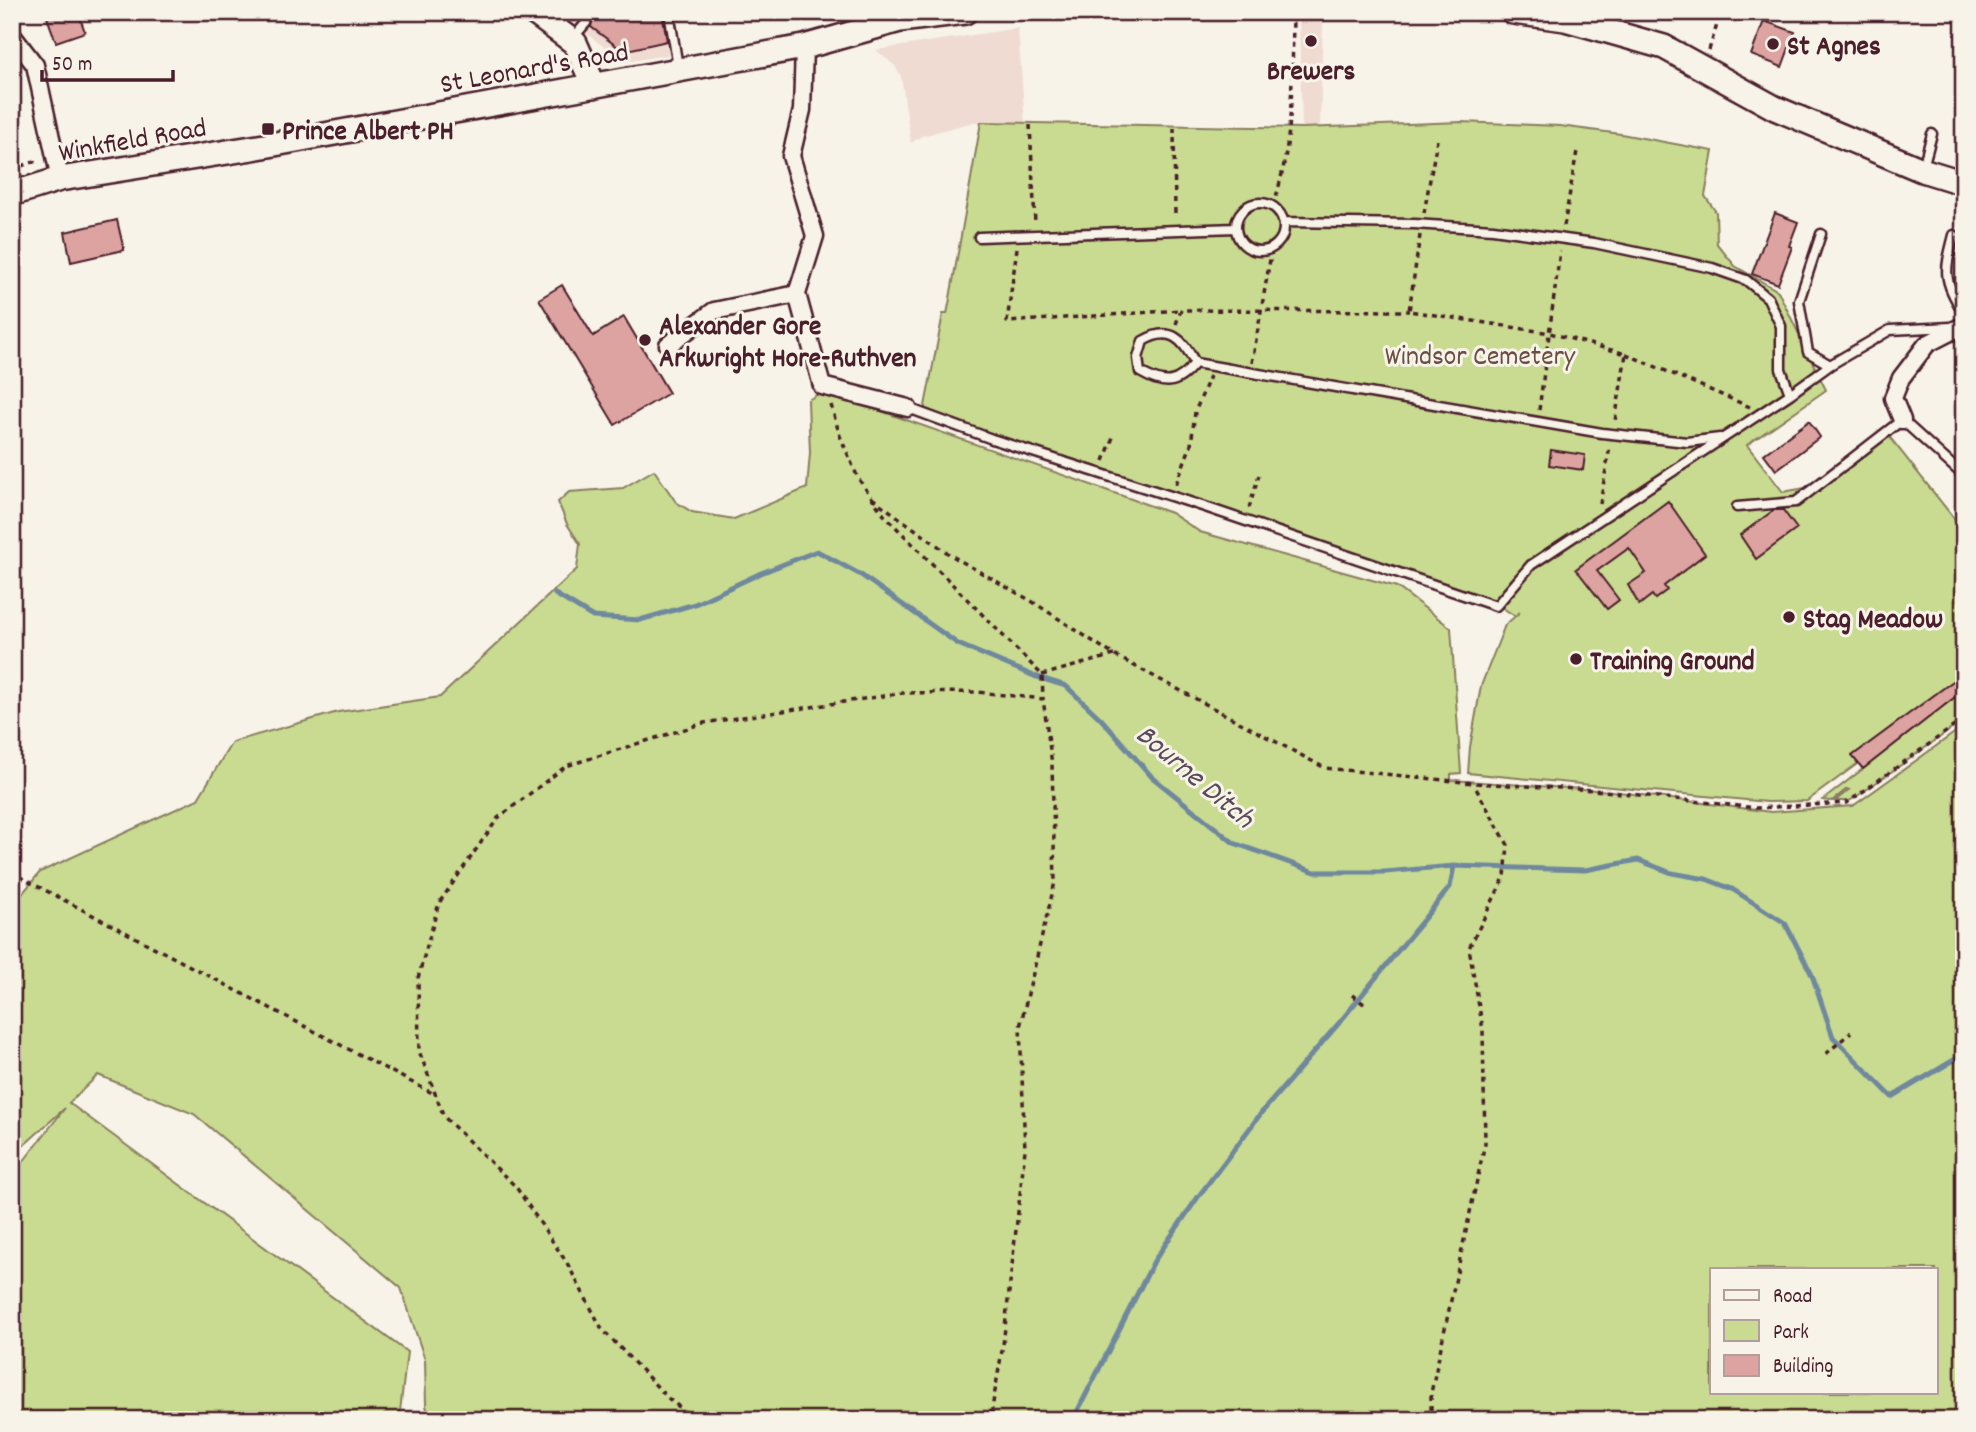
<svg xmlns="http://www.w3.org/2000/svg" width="1976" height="1432" viewBox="0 0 1976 1432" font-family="Dekko,sans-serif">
<rect width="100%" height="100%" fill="#f7f3e8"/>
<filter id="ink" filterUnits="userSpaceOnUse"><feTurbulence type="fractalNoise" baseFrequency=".0143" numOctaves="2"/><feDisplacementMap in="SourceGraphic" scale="14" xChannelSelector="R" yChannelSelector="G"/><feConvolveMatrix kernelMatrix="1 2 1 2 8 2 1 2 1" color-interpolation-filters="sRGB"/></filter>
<g filter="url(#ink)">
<path fill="#efdbd2" d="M571,12H671L678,53L625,62L566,19Z
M1299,21H1323L1320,128H1302Z
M1018,28L1025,123L973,122L922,136L911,143L901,76L895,66L876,50Z"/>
<path fill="#c8db90" stroke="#897d5e" stroke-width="2" fill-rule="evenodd" d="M981,122L1302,128L1461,122L1560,126L1621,134L1713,151L1705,196L1716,212L1717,244L1735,266L1778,291L1826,390L1747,445L1783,492L1805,488L1884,430L1964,531V685L1807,801L1767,802L1468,773L1470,747L1481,686L1505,625L1520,612L1515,616L1498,605L1450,587L924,411L943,314H947L949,304Z
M824,391L1171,513L1200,532L1397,587L1451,628L1461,773L1451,774V780L1611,791L1771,812L1853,806L1964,726V1408L1952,1420H429L426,1405L425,1360L401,1288L194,1114L98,1075L69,1103L407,1352L399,1420H12V1176L65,1108L12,1156V906L40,872L198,799L232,742L338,712L440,697L577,569L580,544L567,524L558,502L569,492L623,488L654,470L676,502L692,512L734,519L807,488L810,453L808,400ZM1712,1269H1936V1392H1712Z
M1964,690V720L1856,797L1849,801H1835L1849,790L1847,789L1832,801L1823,800Z"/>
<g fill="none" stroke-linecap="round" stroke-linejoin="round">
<path stroke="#6f889e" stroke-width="5" d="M555,594L593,617L640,620L695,604L761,573L817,551L861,575L958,644L1034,676L1066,686L1101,719L1152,777L1234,843L1315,872H1385L1454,866L1585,870L1638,860L1672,873L1706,879L1732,889L1785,923L1812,975L1833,1037L1892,1097L1964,1054
M1073,1420L1154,1261L1198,1197L1262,1112L1339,1023L1450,887L1454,866"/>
</g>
<path fill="#dda3a0" stroke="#4a1f2b" stroke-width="2" d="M61,12H78L85,32L56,42L47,17Z
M573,12H636L640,16L662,12L667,41L623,51L591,27L592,22L590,18L581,19Z
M1764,21L1795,32L1782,67L1751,55Z
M1775,213L1798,222L1789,246L1792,247L1778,284L1752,274Z
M117,220L124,250L71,262L65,232Z
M562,285L593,336L624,317L669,393L615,425L539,299Z
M1809,421L1820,437L1776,470L1764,454Z
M1551,450L1585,455L1583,470L1549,465Z
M1668,501L1705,554L1664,586L1667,590L1655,599L1652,595L1639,605L1628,585L1646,573L1629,548L1597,571L1619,600L1607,609L1576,569Z
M1774,510H1783L1797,529L1756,559L1740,535Z
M1964,673V690L1863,769L1852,756Z"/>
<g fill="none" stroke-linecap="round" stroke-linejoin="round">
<g stroke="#4a1f2b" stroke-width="13">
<path id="lane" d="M669,12L678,67
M573,38L586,23
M1923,167L1932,134
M1236 227a24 24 0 1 1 48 0a24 24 0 1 1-48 0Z
M1284,222L1414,224L1493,229L1594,243L1712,268L1746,280L1768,298L1781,326V369L1790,394
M1821,234L1799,301L1808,352L1830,365L1890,330L1951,327
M1954,235C1944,274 1943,278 1964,314
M979,237L1236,228
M1195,363C1183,339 1170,325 1143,341L1138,358L1140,372C1164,386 1177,386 1195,363L1602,433L1687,442L1720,438
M908,408L992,439L1202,506L1496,606L1531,565L1790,394L1830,365
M1737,507L1796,502L1902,420L1964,476"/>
</g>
<g stroke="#4a1f2b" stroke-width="21">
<path id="street" d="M12,35L35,65L60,179
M797,294L822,386L908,408
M668,345L714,311L797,294L815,236L791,156L802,110L804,47
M1902,420L1893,398L1901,378L1927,344L1964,325"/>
</g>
<g stroke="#4a1f2b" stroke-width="28">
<path id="secondary" d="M533,12L575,43L594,86
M1513,12L1565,19L1664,47L1775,108L1922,170L1964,183
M12,194L60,179L264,146L804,47L900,20L965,12"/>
</g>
<path stroke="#4a1f2b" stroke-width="3.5" stroke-dasharray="5 5" stroke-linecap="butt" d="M1709,50L1721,12
M1030,125L1035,223
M1174,128L1175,217
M12,169L40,160
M1273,206C1294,145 1292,77 1293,12
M1424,213L1437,140
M1564,226L1577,151
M1420,235L1409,311L1550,333L1626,354L1615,421
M1017,248L1007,322L1181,310
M1176,324L1181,310L1409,311
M1626,354L1750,407
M1252,363L1272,248
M831,405L840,436L858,478L884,515L1042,675L1043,699
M1539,410L1560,251
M1104,461L1113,437
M1176,484L1191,445L1195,412L1210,376
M872,498L952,556L1033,602L1114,655L1325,768L1474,783L1594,790L1757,808L1847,803L1964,719
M1600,504L1610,446
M1249,508L1259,475
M1042,675L1114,655
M12,884L20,877L436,1095
M1352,995L1368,1007
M1826,1054L1851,1032
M695,1420L668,1398L602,1329L567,1263L516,1187L444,1117L419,1051L418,978L439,903L498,818L566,766L704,723L903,693L977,692L1043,699L1052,764L1055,882L1020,1027L1025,1150L1003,1345L990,1420
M1431,1420V1393L1485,1143L1483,1030L1469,948L1505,876L1508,845L1474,785"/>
<use href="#lane" stroke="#f7f3e8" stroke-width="8"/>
<use href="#street" stroke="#f7f3e8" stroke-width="16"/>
<use href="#secondary" stroke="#f7f3e8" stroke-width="23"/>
</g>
</g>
<g fill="#4a1f2b" stroke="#f7f3e8" stroke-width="2.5">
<circle cx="1311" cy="41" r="7"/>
<circle cx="1773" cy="44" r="7"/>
<rect x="261" y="122" width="14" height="14" rx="3.5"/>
<circle cx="645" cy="340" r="7"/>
<circle cx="1789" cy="617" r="7"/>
<circle cx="1576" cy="659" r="7"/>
</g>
<g text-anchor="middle" stroke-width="6" stroke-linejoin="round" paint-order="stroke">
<g font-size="28" font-weight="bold" fill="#4a1f2b" stroke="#f7f3e8" text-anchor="start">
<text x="1787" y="54">St Agnes</text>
<text x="1311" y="79" text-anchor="middle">Brewers</text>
<text x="282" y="139">Prince Albert PH</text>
<text x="659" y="334">Alexander Gore<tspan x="659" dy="32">Arkwright Hore-Ruthven</tspan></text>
<text x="1803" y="627">Stag Meadow</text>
<text x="1590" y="669">Training Ground</text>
</g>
<g font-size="28" fill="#4a1f2b" stroke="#f7f3e8">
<text transform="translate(534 66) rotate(-10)" y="10">St Leonard's Road</text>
<text transform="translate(132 138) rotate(-10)" y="10">Winkfield Road</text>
</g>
<g font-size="28" fill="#6a4e44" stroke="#f7f3e8">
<text x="1480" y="364">Windsor Cemetery</text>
</g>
<g font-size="30" font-style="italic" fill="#5a4b5b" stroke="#f7f3e8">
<text transform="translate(1196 775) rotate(40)" y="10">Bourne Ditch</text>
</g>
</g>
<rect width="1976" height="1432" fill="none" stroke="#f7f3e8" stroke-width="42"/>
<rect x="21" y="21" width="1934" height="1390" fill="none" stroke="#4a1f2b" stroke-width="2.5" filter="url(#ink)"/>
<rect x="1710" y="1268" width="228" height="126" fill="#f7f3e8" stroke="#b29e9c" stroke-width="2"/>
<rect x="1724" y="1290" width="35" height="10" fill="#f7f3e8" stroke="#b29e9c" stroke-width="2"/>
<text x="1773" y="1302" font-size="21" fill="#4a1f2b">Road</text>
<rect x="1724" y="1320" width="35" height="21" fill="#c8db90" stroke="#b29e9c" stroke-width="2"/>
<text x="1773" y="1338" font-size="21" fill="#4a1f2b">Park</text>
<rect x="1724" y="1355" width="35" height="21" fill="#dda3a0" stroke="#b29e9c" stroke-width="2"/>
<text x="1773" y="1372" font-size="21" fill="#4a1f2b">Building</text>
<path d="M42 70v10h131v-10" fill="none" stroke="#4a1f2b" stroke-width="3.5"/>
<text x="52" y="70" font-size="21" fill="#4a1f2b" stroke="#f7f3e8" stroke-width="5" paint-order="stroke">50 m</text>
</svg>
